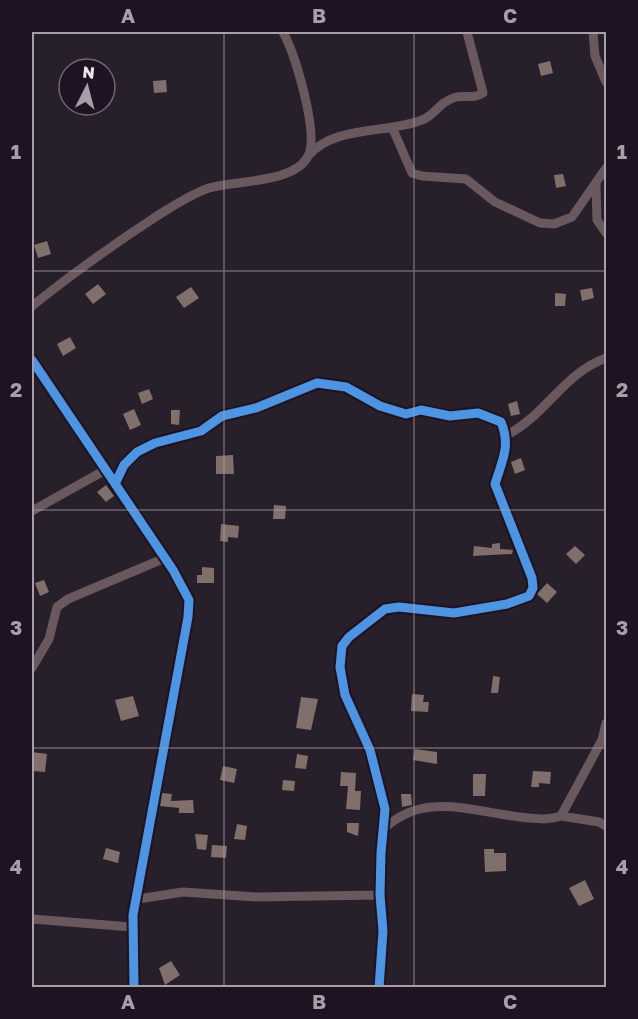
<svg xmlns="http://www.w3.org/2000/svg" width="638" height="1019" viewBox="0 0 638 1019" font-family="'Golos Text',sans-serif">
<rect width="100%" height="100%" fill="#271f29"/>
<path fill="#816f6c" d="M550,61L553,73L541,76L538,64Z
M166,80L167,92L154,93L153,81Z
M563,174L566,186L556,188L554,175Z
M47,241L51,254L38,258L34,245Z
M98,284L106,294L93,304L85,294Z
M191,287L199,298L184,308L176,297Z
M592,288L594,298L582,301L580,290Z
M555,293L566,294L565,306H555Z
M70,337L76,348L63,356L57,344Z
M149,389L153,399L142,404L138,393Z
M517,401L520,414L511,416L508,404Z
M134,409L141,425L130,430L123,414Z
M171,410H180L179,425L171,424Z
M233,455L234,474H216V456Z
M521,458L525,470L515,474L511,462Z
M106,485L114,496L106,502L97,492Z
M274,505L286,506L285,519H273Z
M221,524L239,526L238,538L228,537V542L220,541Z
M500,543V549L513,550L512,554L473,556L474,546L492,548V544Z
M575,546L585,555L576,564L566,554Z
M202,567L214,568V583H197V575H202Z
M44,580L49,592L40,596L35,583Z
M547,583L557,592L547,603L537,594Z
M493,676L500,677L498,693H491Z
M412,694L424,695L423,702H429L428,712L411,711Z
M133,696L139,716L121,721L115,700Z
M301,697L318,699L311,730L296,728Z
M415,749L437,752V764L413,760Z
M32,752L47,754L45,772L32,771Z
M297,754L308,756L306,769L295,768Z
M223,766L237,769L234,783L220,780Z
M533,771L551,772L550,784L539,783V787H531Z
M341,772L356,773L355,791H361L360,810L346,809L348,786H340Z
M473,774H486L485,796H473Z
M283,780L295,781L294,791L282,790Z
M162,793L172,794L171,801L193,800L194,813H179V808L160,806Z
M401,794H411L412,805L402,807Z
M347,823H359L358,836L347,832Z
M237,824L247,826L245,840L234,839Z
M195,834L208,835L206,850L197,849Z
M212,845L227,846L226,858L211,857Z
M106,848L120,852L118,863L103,859Z
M484,849H494V853H506V871L485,872Z
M585,880L594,899L579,906L569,888Z
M171,961L180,975L165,985L159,968Z"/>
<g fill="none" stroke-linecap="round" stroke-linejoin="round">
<path stroke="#69585d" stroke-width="9" d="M593,32L595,56L606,82
M392,127L412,173L422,176L466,179L495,202L540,223L554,224L572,217L606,168
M309,155C335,125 387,134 422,120C436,115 438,102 456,97C464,95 475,99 483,93L467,32
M596,185L597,220L606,233
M32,306C72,274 114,244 157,216C173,206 191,194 209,188C235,180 297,184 309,154C318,130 295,54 283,32
M32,360L173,570L189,600L188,617L133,915L134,988
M507,435C547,414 564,373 606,358
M116,482L124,465L137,452L155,443L201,431L222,416L256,408L317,383L346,387L380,406L406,414L421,410L450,416L478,413L501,422C511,446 502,461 495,484L532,578L533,588L529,596L507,604L454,613L399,607L385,609L349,637L342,646L340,667L345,695L370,750L385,809L381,853L380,895L383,931L379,988
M32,511L107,469
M32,668L49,639L57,607L68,599L165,558
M561,816L599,822L606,826
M384,829C425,789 479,814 529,818C541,819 550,820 561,816L602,740L606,723
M138,899L183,892L257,897L380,895
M32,919L131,927"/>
<g stroke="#1f1223" stroke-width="13">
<path id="cycleway" d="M32,360L173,570L189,600L188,617L133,915L134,988
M116,482L124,465L137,452L155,443L201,431L222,416L256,408L317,383L346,387L380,406L406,414L421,410L450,416L478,413L501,422C511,446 502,461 495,484L532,578L533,588L529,596L507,604L454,613L399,607L385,609L349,637L342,646L340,667L345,695L370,750L385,809L381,853L380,895L383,931L379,988"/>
</g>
<use href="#cycleway" stroke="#4d94e3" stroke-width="9"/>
</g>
<path fill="none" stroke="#a79eaa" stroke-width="1.5" stroke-opacity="0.55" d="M224,32V988M414,32V988M32,271H606M32,510H606M32,748H606"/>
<rect width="638" height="1019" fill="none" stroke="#1f1223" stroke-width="66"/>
<g transform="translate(87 87) rotate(6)"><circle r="28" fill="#1f1223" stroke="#716675" stroke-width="1.5"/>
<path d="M0-4.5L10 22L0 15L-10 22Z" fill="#a79eaa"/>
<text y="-9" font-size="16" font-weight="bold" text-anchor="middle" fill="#ece3ef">N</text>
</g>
<rect x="33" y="33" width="572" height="953" fill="none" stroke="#a79eaa" stroke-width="2"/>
<g font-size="20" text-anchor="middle" font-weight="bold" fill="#a79eaa">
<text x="128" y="23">A</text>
<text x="319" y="23">B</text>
<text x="510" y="23">C</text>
<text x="16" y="159">1</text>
<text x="622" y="159">1</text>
<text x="16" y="397">2</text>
<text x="622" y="397">2</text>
<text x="16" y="635">3</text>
<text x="622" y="635">3</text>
<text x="16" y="874">4</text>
<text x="622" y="874">4</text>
<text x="128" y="1009">A</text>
<text x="319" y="1009">B</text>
<text x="510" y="1009">C</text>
</g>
</svg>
